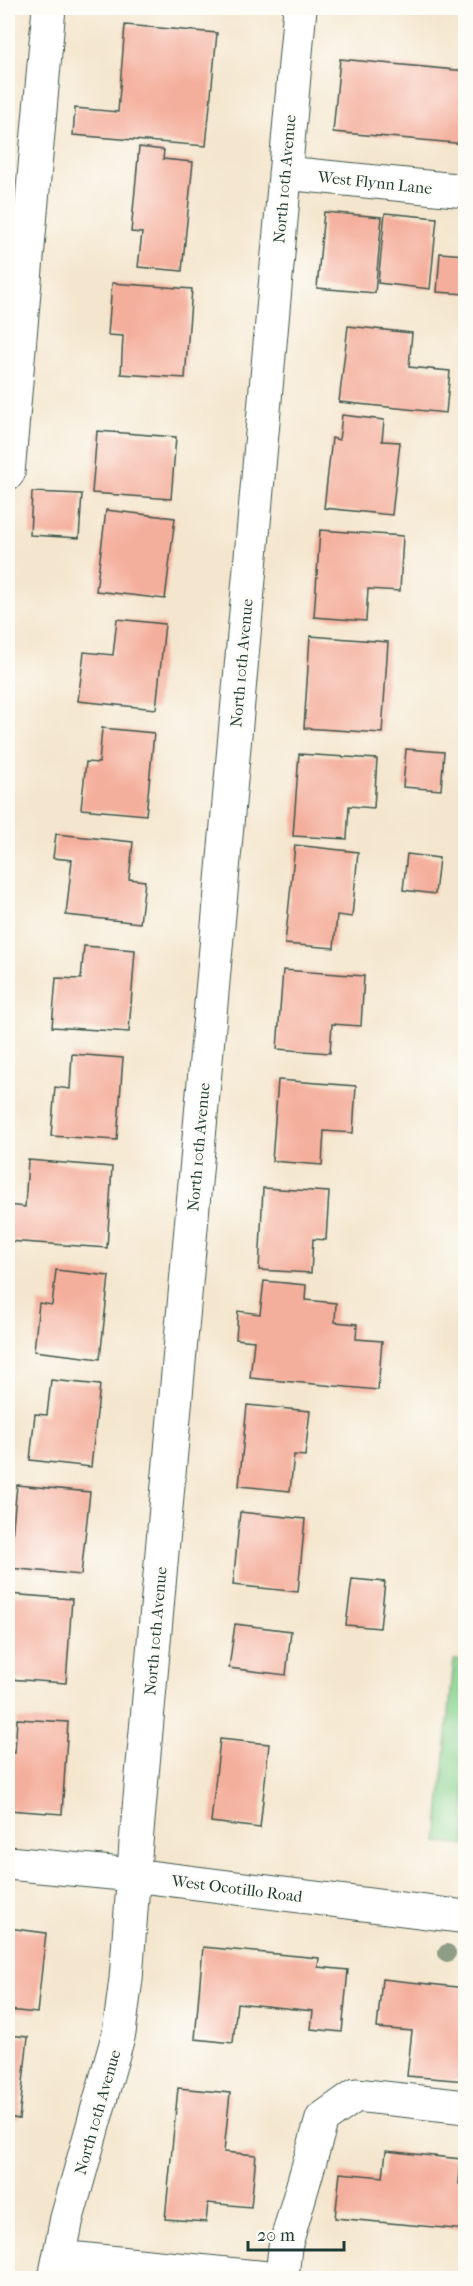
<svg xmlns="http://www.w3.org/2000/svg" width="473" height="2286" viewBox="0 0 473 2286" font-family="'IM FELL French Canon',serif">
<rect width="100%" height="100%" fill="#fdfcf7"/>
<filter id="ink" filterUnits="userSpaceOnUse"><feTurbulence type="fractalNoise" baseFrequency=".0167" numOctaves="2"/><feDisplacementMap in="SourceGraphic" scale="12" xChannelSelector="R" yChannelSelector="G"/><feConvolveMatrix kernelMatrix="1 2 1 2 8 2 1 2 1" color-interpolation-filters="sRGB"/></filter>
<filter id="wash" filterUnits="userSpaceOnUse"><feTurbulence type="fractalNoise" baseFrequency=".008" numOctaves="4" result="noise"/><feDisplacementMap in="SourceGraphic" scale="24" xChannelSelector="R" yChannelSelector="G"/><feGaussianBlur stdDeviation="1.35" result="paint"/><feColorMatrix in="noise" values="0 0 0 0 0 0 0 0 0 0 0 0 0 0 0 0 0 1.4 0 .05"/><feComposite in="paint" operator="in"/></filter>
<g filter="url(#wash)">
<rect width="100%" height="100%" fill="#f4e6ce"/>
<path fill="#89d38f" stroke="#548862" stroke-width="1.5" d="M454,1660L465,1661V1845L437,1842Z"/>
<g id="blocks">
<path fill="#f4af9c" d="M125,25L217,33L206,146L73,135L75,108L118,112Z
M340,59L466,71V144L333,132Z
M139,147L164,150L163,159L193,162L182,271L138,267L142,233L131,232Z
M324,212L382,217L375,293L317,288Z
M385,213L437,218L430,289L378,283Z
M440,253L466,255V294L437,292Z
M112,283L192,289L185,378L121,374L123,336L108,335Z
M348,326L412,333L409,367L450,371L446,413L339,402Z
M342,415L384,420L382,441L400,442L392,515L324,508L332,438L339,440Z
M97,431L176,437L171,499L92,493Z
M32,492L82,494L79,538L30,535Z
M106,510L175,518L165,599L96,591Z
M320,530L403,536L400,591L368,589L366,621L314,617Z
M117,619L165,624L156,709L78,701L84,652L113,655Z
M310,636L388,642L382,733L304,728Z
M102,728L154,733L146,815L81,809L86,762L99,763Z
M406,749L444,752L441,790L403,787Z
M299,754L377,759L374,808L349,806L347,839L293,836Z
M56,834L133,842L129,879L145,881L140,923L66,915L72,860L53,858Z
M295,845L358,852L352,917L337,915L334,948L285,944Z
M407,854L439,858L435,894L403,890Z
M84,946L135,950L129,1032L52,1027L56,978L81,979Z
M283,970L364,976L361,1026L332,1024L330,1053L277,1049Z
M72,1054L123,1058L117,1140L51,1136L55,1087L70,1089Z
M278,1080L356,1086L353,1133L324,1131L322,1165L272,1161Z
M28,1160L112,1167L107,1248L8,1241V1205L25,1207Z
M263,1188L329,1192L326,1240L313,1239L311,1273L259,1270Z
M56,1270L109,1276L100,1359L34,1351L39,1303L52,1305Z
M264,1281L306,1285L305,1300L336,1303L335,1322L357,1324L356,1339L382,1341L378,1390L250,1378L254,1341L236,1339L238,1311L260,1314Z
M51,1380L100,1385L91,1467L30,1460L35,1414L47,1415Z
M247,1405L310,1411L305,1456L294,1455L290,1491L239,1486Z
M17,1485L90,1492L81,1575L9,1568Z
M240,1512L305,1519L298,1592L233,1585Z
M352,1579L385,1582L380,1628L346,1625Z
M8,1594L72,1599L66,1683L8,1679Z
M235,1624L291,1631L286,1675L229,1668Z
M17,1719L68,1722L62,1814L8,1810V1752L15,1753Z
M220,1739L269,1744L260,1828L211,1822Z
M8,1928L46,1933L37,2013L8,2010Z
M203,1947L319,1958L318,1967L348,1970L342,2032L311,2029L313,2011L237,2003L233,2043L195,2039Z
M382,1979L466,1988V2081L407,2076L412,2031L377,2028Z
M8,2035L28,2037L19,2119L8,2117Z
M178,2088L230,2093L224,2152L256,2155L251,2207L208,2203L206,2222L165,2219Z
M386,2151L461,2159L459,2184H466V2230L335,2218L340,2173L383,2177Z"/>
</g>
</g>
<g filter="url(#ink)">
<use href="#blocks" fill-opacity="0" stroke="#3f564b" stroke-width="1.5"/>
<g fill="none" stroke-linecap="round" stroke-linejoin="round">
<g stroke="#3f564b" stroke-width="35">
<path id="minor" d="M285,173L466,191
M8,473L49,8
M8,1863L133,1875L466,1917
M59,2257L268,2278
M55,2278L67,2218L119,2033L126,1979L136,1843L300,8
M282,2278L285,2247L322,2119L356,2095L466,2107"/>
</g>
<use href="#minor" stroke="#fff" stroke-width="33"/>
</g>
<circle fill="#8e9d86" cx="447" cy="1953" r="9"/>
</g>
<g text-anchor="middle" stroke-width="5" stroke-linejoin="round" paint-order="stroke">
<g font-size="16" fill="#1f3d34" stroke="#fdfcf7">
<text transform="translate(284 179) rotate(-85)" y="6">North 10th Avenue</text>
<text transform="translate(375 182) rotate(6)" y="6">West Flynn Lane</text>
<text transform="translate(241 663) rotate(-85)" y="6">North 10th Avenue</text>
<text transform="translate(198 1147) rotate(-85)" y="6">North 10th Avenue</text>
<text transform="translate(155 1631) rotate(-85)" y="6">North 10th Avenue</text>
<text transform="translate(237 1888) rotate(7)" y="6">West Ocotillo Road</text>
<text transform="translate(97 2112) rotate(-74)" y="6">North 10th Avenue</text>
</g>
</g>
<rect width="473" height="2286" fill="none" stroke="#fdfcf7" stroke-width="30"/>
<path d="M248 2241v9h96v-9" fill="none" stroke="#1f3d34" stroke-width="3"/>
<text x="257" y="2241" font-size="18" fill="#1f3d34" stroke="#fdfcf7" stroke-width="4.5" paint-order="stroke">20 m</text>
</svg>
